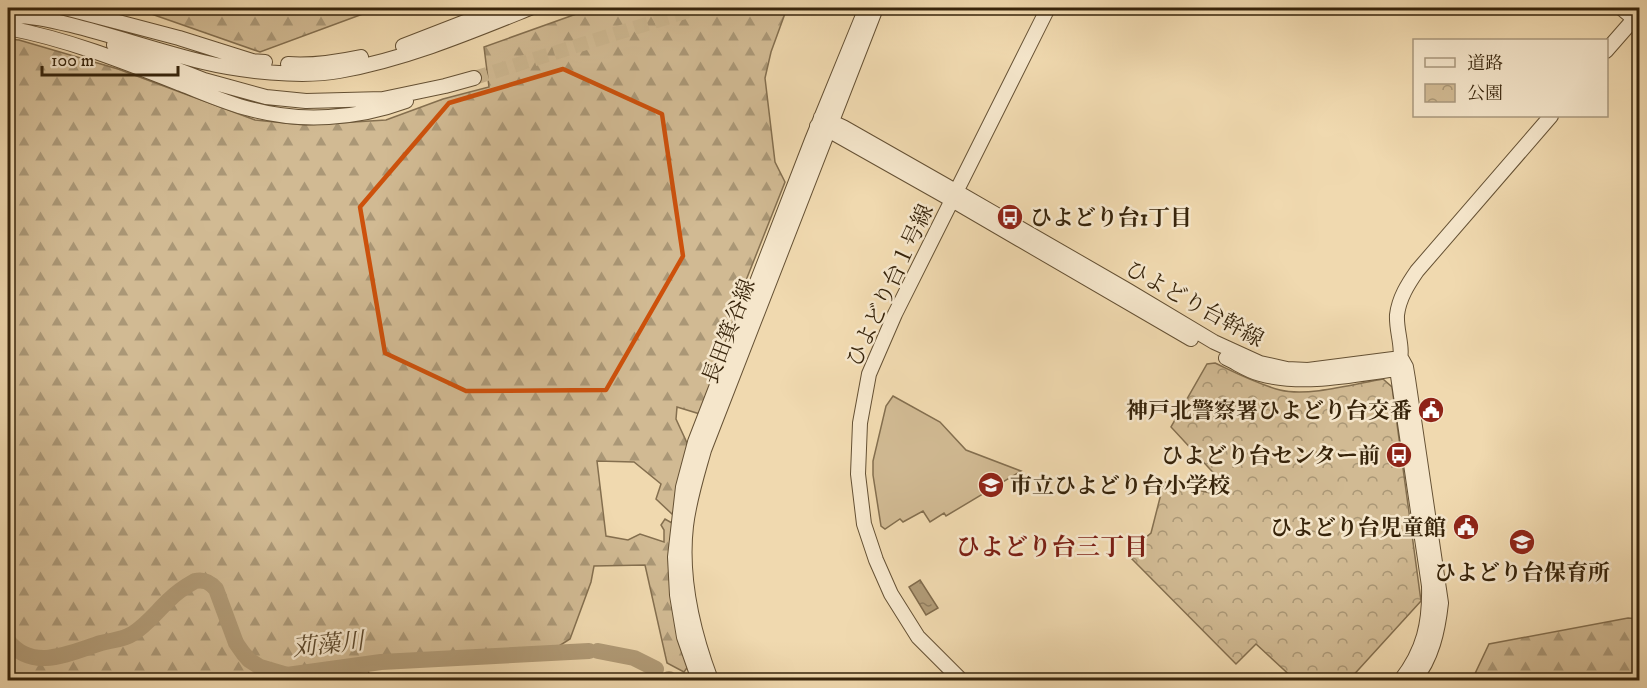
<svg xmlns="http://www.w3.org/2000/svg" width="1647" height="688" viewBox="0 0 1647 688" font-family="'IM FELL DW Pica','Noto Serif JP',serif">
<defs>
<pattern id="forest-firs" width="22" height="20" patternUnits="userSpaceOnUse" patternTransform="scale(1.5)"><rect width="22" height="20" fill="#d1ba93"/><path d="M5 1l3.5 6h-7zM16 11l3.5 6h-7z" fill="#aa9776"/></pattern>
<pattern id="park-crowns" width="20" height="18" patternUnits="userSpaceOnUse" patternTransform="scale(1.5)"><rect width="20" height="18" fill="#d1ba93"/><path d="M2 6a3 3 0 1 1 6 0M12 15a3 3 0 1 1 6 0" fill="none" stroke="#aa9776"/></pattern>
<pattern id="water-ripples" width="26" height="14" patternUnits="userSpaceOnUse" patternTransform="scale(1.5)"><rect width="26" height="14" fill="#b19b77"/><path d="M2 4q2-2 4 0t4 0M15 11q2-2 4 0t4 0" fill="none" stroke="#917e60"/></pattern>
</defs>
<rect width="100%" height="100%" fill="#f0d9af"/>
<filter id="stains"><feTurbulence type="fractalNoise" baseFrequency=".00333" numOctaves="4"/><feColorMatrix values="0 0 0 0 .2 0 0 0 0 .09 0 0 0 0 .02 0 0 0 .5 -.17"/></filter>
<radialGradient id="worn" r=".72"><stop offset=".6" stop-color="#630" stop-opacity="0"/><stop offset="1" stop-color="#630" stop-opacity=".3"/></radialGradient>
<path fill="url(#forest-firs)" stroke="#846f4f" stroke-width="1.5" d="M118,8H379L260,52L140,10Z
M593,8H787L771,52L765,78L775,162L785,182L739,298L734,318L700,414L677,407L676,419L688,445L677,505L672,514L656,499L661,484L634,462L597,461L606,536L628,540L640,534L664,542V530L661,525L665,519L672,523L671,559L689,665L684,672L667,663L645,565L594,566L591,582L570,639L559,646L534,651L368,669L370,680H8V39L19,40L118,69L255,120L305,125L386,120L443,99L489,87L484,47Z
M1628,618L1639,619V680H1472L1489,644Z"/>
<path fill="url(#park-crowns)" stroke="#846f4f" stroke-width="1.5" d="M1215,363C1236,373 1257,384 1280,390C1308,397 1354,384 1383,379L1392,387L1421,601L1349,680H1295L1256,644L1236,664L1130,557L1131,550L1151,533L1164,482L1215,494L1220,480L1171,427L1207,364Z"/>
<path fill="#d1ba93" stroke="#846f4f" stroke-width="1.5" d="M893,396L940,422L966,450L1021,471L946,516L944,513L930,522L923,511L903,522L900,519L885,529L881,526L873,475V461L886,406Z"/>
<path fill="url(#water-ripples)" stroke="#806b4c" stroke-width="1.5" d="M920,580L938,608L926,615L909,587Z"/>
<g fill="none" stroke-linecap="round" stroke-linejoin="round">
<path stroke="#b19b77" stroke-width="16" d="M8,641C33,672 69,653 101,643C112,640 123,640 132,634C147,625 157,611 169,600C177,592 186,586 195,581C204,579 210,582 216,589L236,643L243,653L249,660L260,667L287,675L381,662L589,651
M598,651L634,658L656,669
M669,679L670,680"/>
<path stroke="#cbb58e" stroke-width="14" stroke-dasharray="14 7" stroke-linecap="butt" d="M474,78L698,8"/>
<g stroke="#655134" stroke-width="16">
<path id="minor" d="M65,8L179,38L252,61L265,62
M1621,8L1640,24
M8,16C29,15 50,20 71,25C115,36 158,51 203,62C240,71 301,78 339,71C406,59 468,33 530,8
M8,28C67,39 125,62 181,84C204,93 226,103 250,109C301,123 357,119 406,101
M114,45L204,80L266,97L306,101L383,99L445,86L474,78
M403,46L501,8
M1606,51L1634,19
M288,64C311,66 337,62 361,57
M821,117L843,127L945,185L1127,290L1214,342L1260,363L1287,369L1308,370L1401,358L1406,367L1408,379L1441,603C1438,630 1432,659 1414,680
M817,126L828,130L952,200L1191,339
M1226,358C1237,363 1248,371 1260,374C1305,386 1352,375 1397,369L1429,586C1430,623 1424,650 1401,680
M1398,367C1405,349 1396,333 1397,315C1399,298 1408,284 1417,271L1551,116
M699,680L684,637L677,595L675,557L683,487L695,442L812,140L866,8
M711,680C693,632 680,578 686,526C689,500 697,475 704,450L876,8
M961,680L918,637L891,594L876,560L864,524L858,474L860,423L869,374L895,314L1048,8"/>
</g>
<use href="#minor" stroke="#f5e6cb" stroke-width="14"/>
</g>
<path fill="none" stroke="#cd510c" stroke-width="4.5" stroke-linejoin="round" d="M563,69L662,114L683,256L606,390L466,391L385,353L360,207L449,103Z"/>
<defs>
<g id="bus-disc" transform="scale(1.35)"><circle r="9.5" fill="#8f2418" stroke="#f5e6cb"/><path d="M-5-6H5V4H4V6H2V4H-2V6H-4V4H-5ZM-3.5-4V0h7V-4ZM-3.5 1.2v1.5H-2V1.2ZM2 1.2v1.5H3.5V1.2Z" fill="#fff"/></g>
<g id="civic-disc" transform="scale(1.35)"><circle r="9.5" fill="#8f2418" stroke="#f5e6cb"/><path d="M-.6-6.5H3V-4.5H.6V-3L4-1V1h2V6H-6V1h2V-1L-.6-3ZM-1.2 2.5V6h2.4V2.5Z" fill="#fff"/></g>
<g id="school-disc" transform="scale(1.35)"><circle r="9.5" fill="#8f2418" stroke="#f5e6cb"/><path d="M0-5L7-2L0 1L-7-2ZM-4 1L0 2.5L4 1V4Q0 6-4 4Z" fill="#fff"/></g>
</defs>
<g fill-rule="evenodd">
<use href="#bus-disc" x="1010" y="217"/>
<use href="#civic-disc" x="1431" y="410"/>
<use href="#bus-disc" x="1399" y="455"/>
<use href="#school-disc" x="991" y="485"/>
<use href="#civic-disc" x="1466" y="527"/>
<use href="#school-disc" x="1522" y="542"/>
</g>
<g text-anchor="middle" stroke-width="5" stroke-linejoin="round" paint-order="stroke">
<g font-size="22" font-weight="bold" fill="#37240b" stroke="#f5e6cb" text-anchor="end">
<text x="1030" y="225" text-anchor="start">ひよどり台1丁目</text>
<text x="1412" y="418">神戸北警察署ひよどり台交番</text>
<text x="1380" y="463">ひよどり台センター前</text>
<text x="1010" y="493" text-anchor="start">市立ひよどり台小学校</text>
<text x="1446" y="535">ひよどり台児童館</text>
<text x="1522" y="580" text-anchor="middle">ひよどり台保育所</text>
</g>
<g font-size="22" fill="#37240b" stroke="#f5e6cb">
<text transform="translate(889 285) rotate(-65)" y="8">ひよどり台１号線</text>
<text transform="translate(1195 303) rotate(29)" y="8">ひよどり台幹線</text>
<text transform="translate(728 331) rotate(-69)" y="8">長田箕谷線</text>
</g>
<g font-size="24" font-weight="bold" fill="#7a1f14" stroke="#f5e6cb">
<text x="1052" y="555">ひよどり台三丁目</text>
</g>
<g font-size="24" font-style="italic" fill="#5c482b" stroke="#f5e6cb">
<text transform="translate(328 644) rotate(-6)" y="8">苅藻川</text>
</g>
</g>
<rect width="1647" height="688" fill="none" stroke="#f0d9af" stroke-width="30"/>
<rect x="9" y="9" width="1629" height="670" fill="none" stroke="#37240b" stroke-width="3"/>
<rect x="15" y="15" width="1617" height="658" fill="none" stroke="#37240b" stroke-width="1.5"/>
<rect x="1413" y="39" width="195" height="78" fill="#f5e6cb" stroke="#a9987e" stroke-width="1.5"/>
<rect x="1425" y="58" width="30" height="9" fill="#f5e6cb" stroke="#a9987e" stroke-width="1.5"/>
<text x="1467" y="69" font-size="18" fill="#37240b">道路</text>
<rect x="1425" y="84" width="30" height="18" fill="url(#park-crowns)" stroke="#a9987e" stroke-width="1.5"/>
<text x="1467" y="99" font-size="18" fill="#37240b">公園</text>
<path d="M42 66v9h136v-9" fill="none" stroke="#37240b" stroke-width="3"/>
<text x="51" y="66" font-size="18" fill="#37240b" stroke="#f5e6cb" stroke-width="4.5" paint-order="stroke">100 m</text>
<rect width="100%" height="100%" filter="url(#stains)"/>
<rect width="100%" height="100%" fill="url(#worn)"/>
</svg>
